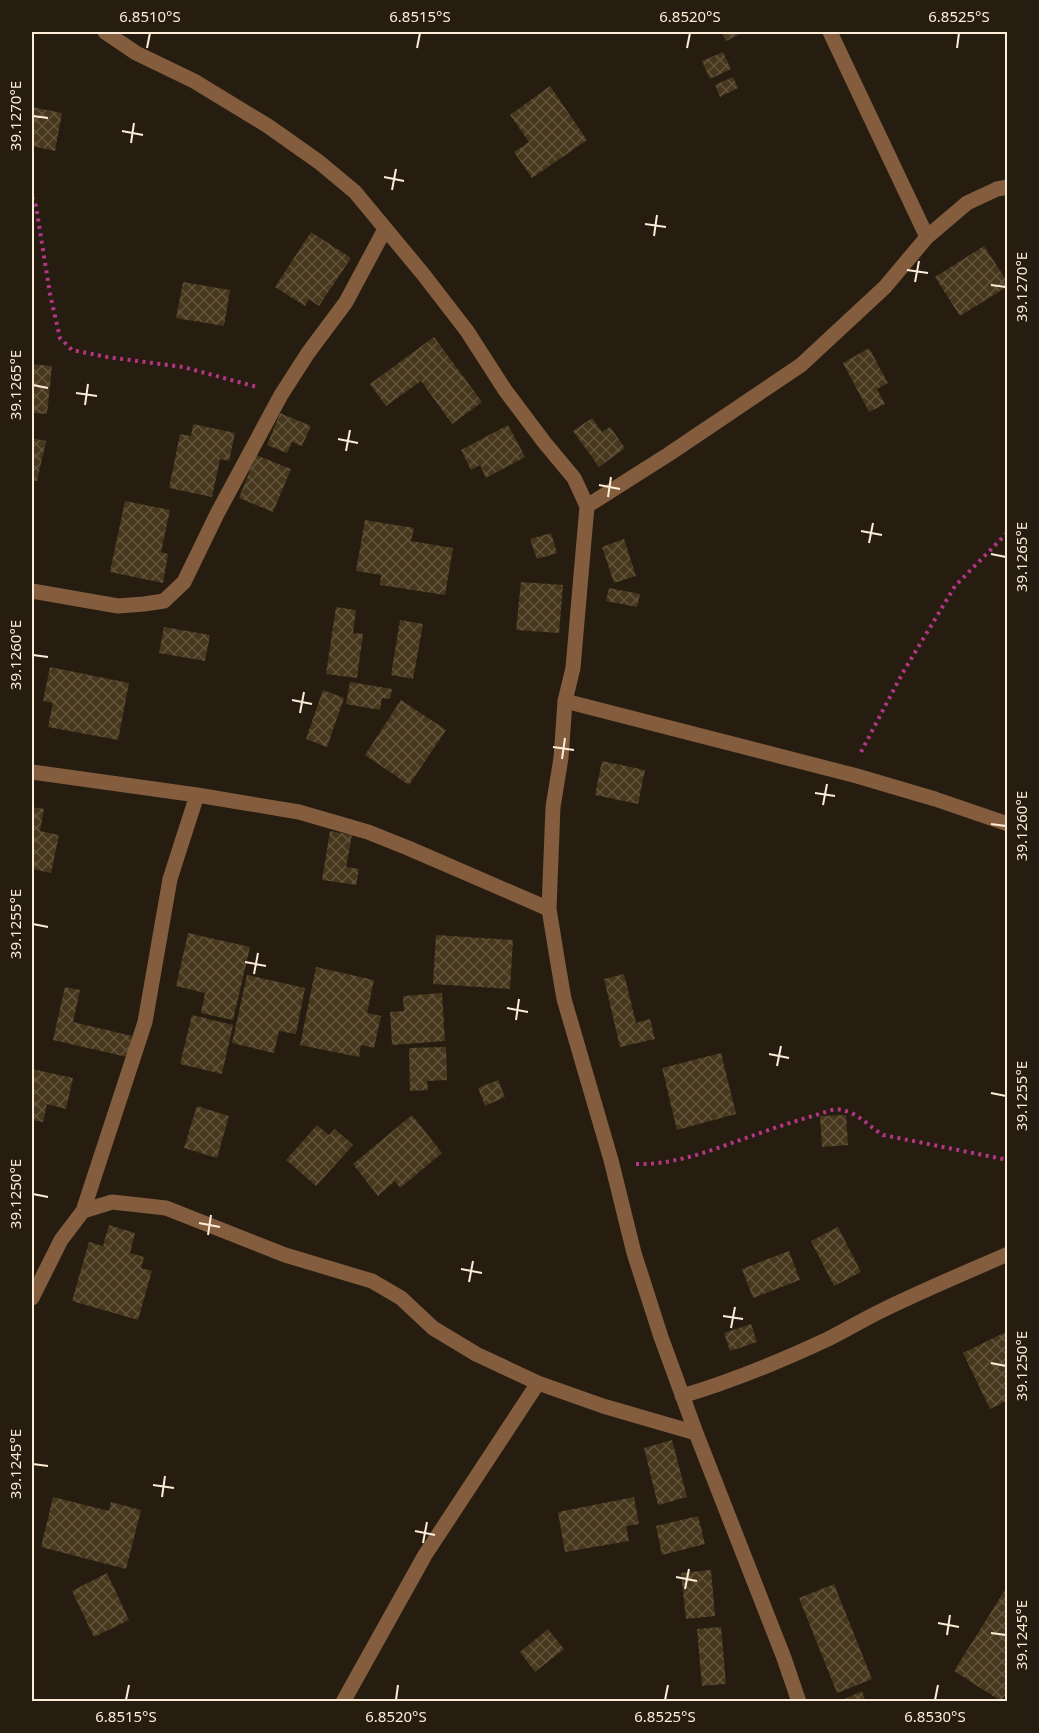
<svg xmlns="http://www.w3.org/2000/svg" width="1039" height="1733" viewBox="0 0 1039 1733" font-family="'Noto Sans',sans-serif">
<defs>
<pattern id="building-cross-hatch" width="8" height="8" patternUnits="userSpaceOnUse" patternTransform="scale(1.5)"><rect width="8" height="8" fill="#46371d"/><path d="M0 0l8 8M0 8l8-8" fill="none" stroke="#62543d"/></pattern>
</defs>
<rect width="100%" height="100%" fill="#261d10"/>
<path fill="url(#building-cross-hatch)" d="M721,32H744L726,41Z
M723,52L731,69L710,79L702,61Z
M733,77L738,88L720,97L715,85Z
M550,86L587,140L532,178L514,152L529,142L510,115Z
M32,107L62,113L55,151L32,146Z
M311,232L351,258L319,306L309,299L305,306L275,287Z
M984,246L1008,283V286L960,316L935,277Z
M183,282L230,290L224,326L176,318Z
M434,337L482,402L452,424L421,381L386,406L370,384Z
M869,348L888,383L877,389L885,404L869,412L843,363Z
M32,364L52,366L47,414L32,413Z
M280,413L311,426L302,446L292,442L287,453L267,445Z
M592,418L602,432L610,427L625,448L599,467L573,431Z
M193,424L235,433L229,461L220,459L212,497L169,488L180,434L191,436Z
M508,425L525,457L486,478L480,465L471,470L461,450Z
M32,438L46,441L37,481L32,480Z
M256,455L291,469L273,512L239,498Z
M125,501L170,510L161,552L168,554L163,583L110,572Z
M365,520L414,528L411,541L453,548L445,595L380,585L381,575L356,571Z
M551,533L557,553L537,559L530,539Z
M624,539L636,576L614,583L602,547Z
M521,582L563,585L559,633L516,630Z
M609,588L640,594L637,607L606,601Z
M336,607L356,610L353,633L363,634L357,678L326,674Z
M400,620L423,624L413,679L391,675Z
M164,627L210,635L205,661L159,653Z
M50,667L129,683L118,740L48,727L53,703L43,701Z
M350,682L392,689L390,699L382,698L380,710L346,704Z
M323,690L344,698L327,747L306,739Z
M401,700L446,730L409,785L365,755Z
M602,761L645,770L638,804L595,795Z
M32,807L44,809L40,831L59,835L51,873L32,869Z
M330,831L352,835L346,867L359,869L356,885L322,880Z
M188,933L250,947L233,1020L201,1013L205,993L176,986Z
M436,935L513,940L510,989L433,984Z
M316,967L374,980L367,1013L381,1016L374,1048L361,1045L359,1057L300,1045Z
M624,974L636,1023L650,1019L655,1039L620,1047L604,979Z
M247,975L305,988L296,1034L279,1031L274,1053L232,1043Z
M65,987L80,990L73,1022L132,1036L127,1057L53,1040Z
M442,993L445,1041L392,1045L390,1012L404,1011L403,996Z
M192,1015L233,1025L222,1074L180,1064Z
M446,1047L447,1080L427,1081L428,1090L410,1091L409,1048Z
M721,1053L736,1114L677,1130L662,1068Z
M32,1069L73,1078L66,1109L47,1104L43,1122L32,1120Z
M498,1080L505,1097L485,1106L478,1088Z
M197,1106L229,1116L217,1158L184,1148Z
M412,1115L442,1153L400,1188L395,1181L378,1196L353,1164Z
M846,1115L848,1145L822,1147L820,1116Z
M317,1125L329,1135L335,1129L353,1145L316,1186L286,1160Z
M109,1225L135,1233L130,1253L144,1257L141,1268L152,1271L138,1320L72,1301L89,1242L103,1246Z
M838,1227L861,1272L834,1286L811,1241Z
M789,1251L800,1280L753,1298L742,1269Z
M751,1324L757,1342L730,1351L724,1333Z
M1008,1331V1400L990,1409L963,1353Z
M672,1440L687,1497L658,1505L644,1448Z
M53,1497L109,1511L111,1502L141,1510L126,1569L41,1547Z
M634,1497L639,1524L626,1526L629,1541L565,1552L558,1512Z
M698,1516L705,1544L662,1555L656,1526Z
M711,1570L715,1616L686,1619L681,1573Z
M107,1573L129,1620L94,1637L72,1591Z
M834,1584L872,1679L837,1693L799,1598Z
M1005,1590L1008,1592V1691L1001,1701L954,1671Z
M721,1627L726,1684L702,1686L697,1629Z
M548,1629L564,1649L535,1672L520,1652Z
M862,1691L866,1702H838Z"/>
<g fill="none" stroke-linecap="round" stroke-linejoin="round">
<path stroke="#b43586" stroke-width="4" stroke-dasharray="3 4.5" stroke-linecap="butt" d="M32,197L36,206L50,294L60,338L72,350L107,357L183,367L257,387
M861,752L902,674L955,586L1008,532
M636,1164C680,1165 719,1147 760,1133C785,1124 810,1117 835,1109C858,1111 865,1124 883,1135L1008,1160"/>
<path stroke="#835d3e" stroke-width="15" d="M105,32L136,53L194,81L268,126L319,162L355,192L423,274L467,331L505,390L544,442L574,478L587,506L573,668L565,701L561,758L553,807L549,909L558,964L564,999L611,1160L634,1253L661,1337L696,1433L784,1658L799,1702
M830,32L927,237
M587,506L669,454L801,365L885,287L927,237L967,203L997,189L1008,187
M32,591L118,606L144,604L164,601L184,582L217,514L281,395L308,353L346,302L385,229
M565,701L857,776L935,799L1008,824
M32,772L197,795L299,812L368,832L408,848L549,909
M83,1211L112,1202L166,1208L285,1255L372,1281L401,1298L433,1328L476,1354L538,1383L603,1406L696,1433
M32,1298L61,1240L83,1211L145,1022L170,879L197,795
M682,1396C733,1381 781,1361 828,1339C848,1329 866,1318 885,1309C926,1289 967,1272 1008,1254
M343,1702L425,1555L538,1383"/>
</g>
<path fill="none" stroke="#fdecd7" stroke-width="2" d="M147,48L150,33M417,48L420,33M687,48L690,33M957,48L959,33M33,116L48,118M122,131L143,135M131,143L134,123M384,177L404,181M392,190L396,169M645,224L666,227M654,236L657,215M907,270L928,273M915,282L919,261M991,285L1006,287M33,385L48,388M76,393L97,396M85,405L88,384M338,439L358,443M346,451L350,430M599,485L620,489M608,497L611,477M861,531L882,535M869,543L873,523M991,554L1006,557M33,655L48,657M292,700L312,704M300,713L304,692M553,747L574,750M562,759L565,738M815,793L835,796M823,805L827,784M991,824L1006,826M33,924L48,927M245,962L266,966M254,974L258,953M507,1008L528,1012M516,1020L519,999M769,1054L789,1058M777,1066L781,1046M991,1093L1006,1096M33,1194L48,1197M199,1223L220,1227M208,1235L211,1215M461,1269L482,1273M469,1282L473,1261M723,1316L743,1319M731,1328L735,1307M991,1363L1006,1366M33,1464L48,1466M153,1485L174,1488M162,1497L165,1476M415,1531L435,1535M423,1543L427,1522M676,1577L697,1581M685,1589L689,1569M938,1623L959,1627M991,1633L1006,1635M947,1635L950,1615M126,1700L129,1685M396,1700L398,1685M665,1700L668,1685M935,1700L938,1685"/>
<rect width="1039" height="1733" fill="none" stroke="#261d10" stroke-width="66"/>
<rect x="33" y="33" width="973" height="1667" fill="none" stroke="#fdecd7" stroke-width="2"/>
<g font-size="15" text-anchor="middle" fill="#fdecd7">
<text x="150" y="22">6.8510°S</text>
<text x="420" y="22">6.8515°S</text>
<text x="690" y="22">6.8520°S</text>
<text x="959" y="22">6.8525°S</text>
<text transform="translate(16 116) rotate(-90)" y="5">39.1270°E</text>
<text transform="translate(1022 287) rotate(-90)" y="5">39.1270°E</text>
<text transform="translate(16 385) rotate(-90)" y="5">39.1265°E</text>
<text transform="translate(1022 557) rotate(-90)" y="5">39.1265°E</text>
<text transform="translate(16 655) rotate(-90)" y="5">39.1260°E</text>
<text transform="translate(1022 826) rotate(-90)" y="5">39.1260°E</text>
<text transform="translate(16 924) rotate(-90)" y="5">39.1255°E</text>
<text transform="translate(1022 1096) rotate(-90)" y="5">39.1255°E</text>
<text transform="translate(16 1194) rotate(-90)" y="5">39.1250°E</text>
<text transform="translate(1022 1366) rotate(-90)" y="5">39.1250°E</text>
<text transform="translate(16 1464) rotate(-90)" y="5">39.1245°E</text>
<text transform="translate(1022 1635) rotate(-90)" y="5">39.1245°E</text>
<text x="126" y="1722">6.8515°S</text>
<text x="396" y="1722">6.8520°S</text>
<text x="665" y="1722">6.8525°S</text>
<text x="935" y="1722">6.8530°S</text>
</g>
</svg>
